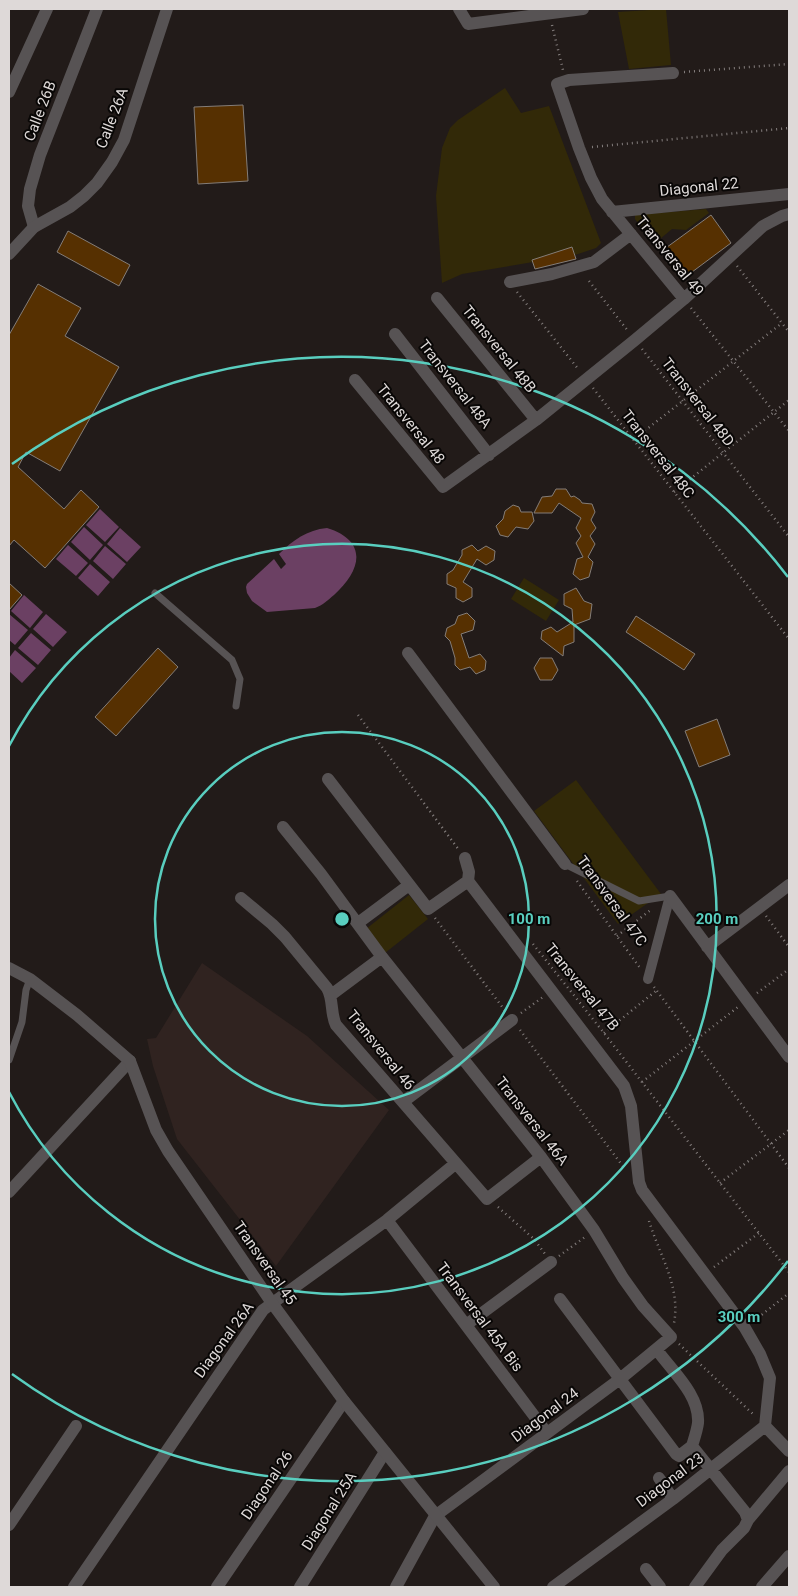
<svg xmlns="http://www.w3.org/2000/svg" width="798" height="1596" viewBox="0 0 798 1596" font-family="Roboto,sans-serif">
<rect width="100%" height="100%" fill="#221b19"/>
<path fill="#302320" d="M202,963L307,1036L389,1110L276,1266L177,1139L153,1066L147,1039L156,1038Z"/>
<path fill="#322908" d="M666,9L671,65L629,69L618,12Z
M505,88L521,113L549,106L601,243L596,248L575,255L572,247L533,262L462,274L442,283L436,196L442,148L450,128L458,120Z
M706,209L709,213L686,230L672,229L654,244L635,219V215Z
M524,578L559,600L546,621L511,599Z
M576,780L661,894L618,924L534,811Z
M409,895L428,919L385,953L366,929Z"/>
<path fill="#6b4063" d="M100,509L119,527L105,542L86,525Z
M84,527L103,545L90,560L71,542Z
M120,528L141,547L127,562L107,544Z
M327,528C369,541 361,571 334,595C328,600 323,605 315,608L267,612L252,601L247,593L246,587L247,584L274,559L281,569L286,564L279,554C293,540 307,530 327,528Z
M68,545L88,563L76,576L56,559Z
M105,546L126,564L113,579L93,561Z
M90,564L110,582L98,596L78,578Z
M24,595L43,612L30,628L11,611Z
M9,614L28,630L15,645L9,640Z
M46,614L67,632L53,647L33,629Z
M31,633L51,650L38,665L18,648Z
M15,650L36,668L22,683L9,671V658Z"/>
<path fill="#563001" stroke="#847d78" d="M243,105L248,181L198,184L194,107Z
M711,215L731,243L684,278L663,250Z
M68,231L130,265L119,286L57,252Z
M572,247L576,259L535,269L532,260Z
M38,284L81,308L65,336L119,367L60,471L26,452L18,467L64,509L81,490L99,507L45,568L14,540L9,546V335Z
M556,489H566L571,497L574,496L580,500L582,503L592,504L595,512L591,520L596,528L590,536L595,544L588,557L593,562L589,577L580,580L573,574L577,559L583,557L576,543L581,536L576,528L581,518L559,503L552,513H534L542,497L552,496Z
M513,505L519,507L521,512H532L534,521L528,529L516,527L508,537L500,535L496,526L503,519L505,511Z
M472,545L478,551L486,546L495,551L494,560L486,565L477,559L463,582L472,588V597L463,602L456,598V588L447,584V574L453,570L462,555V550Z
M9,583L22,595L9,610Z
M576,588L584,601L592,604L590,619L574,625V642L564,646L563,656L541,639L542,631L551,627L557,632L573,622L572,609L564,605V594Z
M467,613L475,621L473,630L461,634L469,658L480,654L486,661L485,670L476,674L470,667L460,670L455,665V658L450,641L445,636L447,628L455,624L458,616Z
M636,616L695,654L684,670L626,632Z
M158,648L178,667L116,736L95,717Z
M540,658H552L558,670L552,680H540L534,668Z
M717,719L730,755L699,767L685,731Z"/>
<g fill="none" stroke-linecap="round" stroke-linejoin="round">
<path stroke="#847e7d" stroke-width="2.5" stroke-dasharray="1 4" stroke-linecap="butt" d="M552,25L563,70
M684,72L789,64
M592,147L789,128
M737,266L789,332
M589,281L628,331
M517,292L579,370
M691,308L789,431
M642,349L789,537
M593,388L789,639
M633,440L782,323
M674,492L789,400
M358,715L459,850
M577,881L640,968
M766,916L789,947
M435,918L506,1012
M617,936L652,909
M533,944L604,1033L789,1272
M654,987L789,1168
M757,993L789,969
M521,1013L543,997
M520,1030L625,1169
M604,1033L657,990
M642,1082L738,1007
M720,1183L789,1130
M498,1207L534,1239L545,1254
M649,1221C659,1254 681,1287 674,1323
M559,1256L585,1237
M714,1267L759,1233
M754,1321L789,1293
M679,1344L755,1416"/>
<path stroke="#575354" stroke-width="7" d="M155,593L232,660L240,679L236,706
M565,864L639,901L670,896
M9,1060L22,1022L26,990L30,979"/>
<path stroke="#575354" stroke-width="10" d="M648,979L670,896"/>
<path stroke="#575354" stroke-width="12" d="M459,9L468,24L583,9
M673,73L569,80L557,84L579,148L591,178L602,199L684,299
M9,92L47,9
M612,212L789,194
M34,227L28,206L30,189L40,155L97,9
M510,282L552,274L594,262L631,234
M437,298L536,420
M395,334L489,455
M355,380L443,487L536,420L635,340L684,299L763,226L782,216L789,214
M408,653L565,864
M328,779L428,909L468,881L469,872L465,858
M283,827L321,874L382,957L541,1157L594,1230L623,1278L643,1306L671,1337L620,1379L435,1516L396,1587
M468,881L624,1086L631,1106L639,1182L642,1190L745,1328L760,1354L770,1378L765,1426L673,1499L553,1587
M670,896L789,1057
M241,898L272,924L285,937L327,988C334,1000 330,1013 336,1025L487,1199L541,1157
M358,923L409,885
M707,947L789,885
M331,995L382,957
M403,1102L512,1020
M9,1192L130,1061
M387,1220L547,1433
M560,1299L676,1454L679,1456L692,1446L745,1512L748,1520L744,1528L722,1550L695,1587
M466,1325L551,1262
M657,1350C672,1371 700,1395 698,1423C697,1431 694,1439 692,1446
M765,1426L789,1451
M659,1478L673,1499
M748,1520L789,1471
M9,1525L76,1426
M646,1569L660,1587
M74,1587L263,1310L387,1220L455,1164
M217,1587L344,1401
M300,1587L385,1452"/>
<path stroke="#575354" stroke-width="12" d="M9,254L34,227L70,207L84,196L97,183L112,162L124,140L167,9
M9,968L30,979L77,1015L130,1061L156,1130L168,1151L272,1303L344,1401L494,1587
M762,1587L789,1556"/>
</g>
<g fill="none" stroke="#59cebf" stroke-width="2.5">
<circle cx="342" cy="919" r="187"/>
<path d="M9 746A375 375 0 1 1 9 1092"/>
<path d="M788 1261A562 562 0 0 1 12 1374M12 464A562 562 0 0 1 788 577"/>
</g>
<g text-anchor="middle" stroke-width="4" stroke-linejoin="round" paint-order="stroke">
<g font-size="15" fill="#ded9d8" stroke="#090706">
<text transform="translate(40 111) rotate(-69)" y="5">Calle 26B</text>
<text transform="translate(112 118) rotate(-69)" y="5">Calle 26A</text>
<text transform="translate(699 187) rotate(-6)" y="5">Diagonal 22</text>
<text transform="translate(670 256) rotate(51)" y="5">Transversal 49</text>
<text transform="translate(499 349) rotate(51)" y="5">Transversal 48B</text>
<text transform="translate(455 384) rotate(52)" y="5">Transversal 48A</text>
<text transform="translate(698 402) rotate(52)" y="5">Transversal 48D</text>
<text transform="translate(411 424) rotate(51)" y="5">Transversal 48</text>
<text transform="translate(658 454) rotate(52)" y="5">Transversal 48C</text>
<text transform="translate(612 901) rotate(54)" y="5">Transversal 47C</text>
<text transform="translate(582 987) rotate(51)" y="5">Transversal 47B</text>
<text transform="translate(381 1050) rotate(51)" y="5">Transversal 46</text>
<text transform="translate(532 1121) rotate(52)" y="5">Transversal 46A</text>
<text transform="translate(265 1263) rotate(55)" y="5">Transversal 45</text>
<text transform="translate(480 1317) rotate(53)" y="5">Transversal 45A Bis</text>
<text transform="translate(224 1340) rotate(-54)" y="5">Diagonal 26A</text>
<text transform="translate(545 1415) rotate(-37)" y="5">Diagonal 24</text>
<text transform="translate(670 1480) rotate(-37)" y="5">Diagonal 23</text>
<text transform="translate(267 1485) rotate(-56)" y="5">Diagonal 26</text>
<text transform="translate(329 1511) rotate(-58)" y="5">Diagonal 25A</text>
</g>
</g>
<circle cx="342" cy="919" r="8" fill="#59cebf" stroke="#090706" stroke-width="2.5"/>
<g font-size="15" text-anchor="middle" font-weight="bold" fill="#59cebf" stroke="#090706" stroke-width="4" stroke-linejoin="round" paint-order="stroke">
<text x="529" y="924">100 m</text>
<text x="717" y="924">200 m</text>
<text x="739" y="1322">300 m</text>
</g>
<rect width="798" height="1596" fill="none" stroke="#ded9d8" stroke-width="20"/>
</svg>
